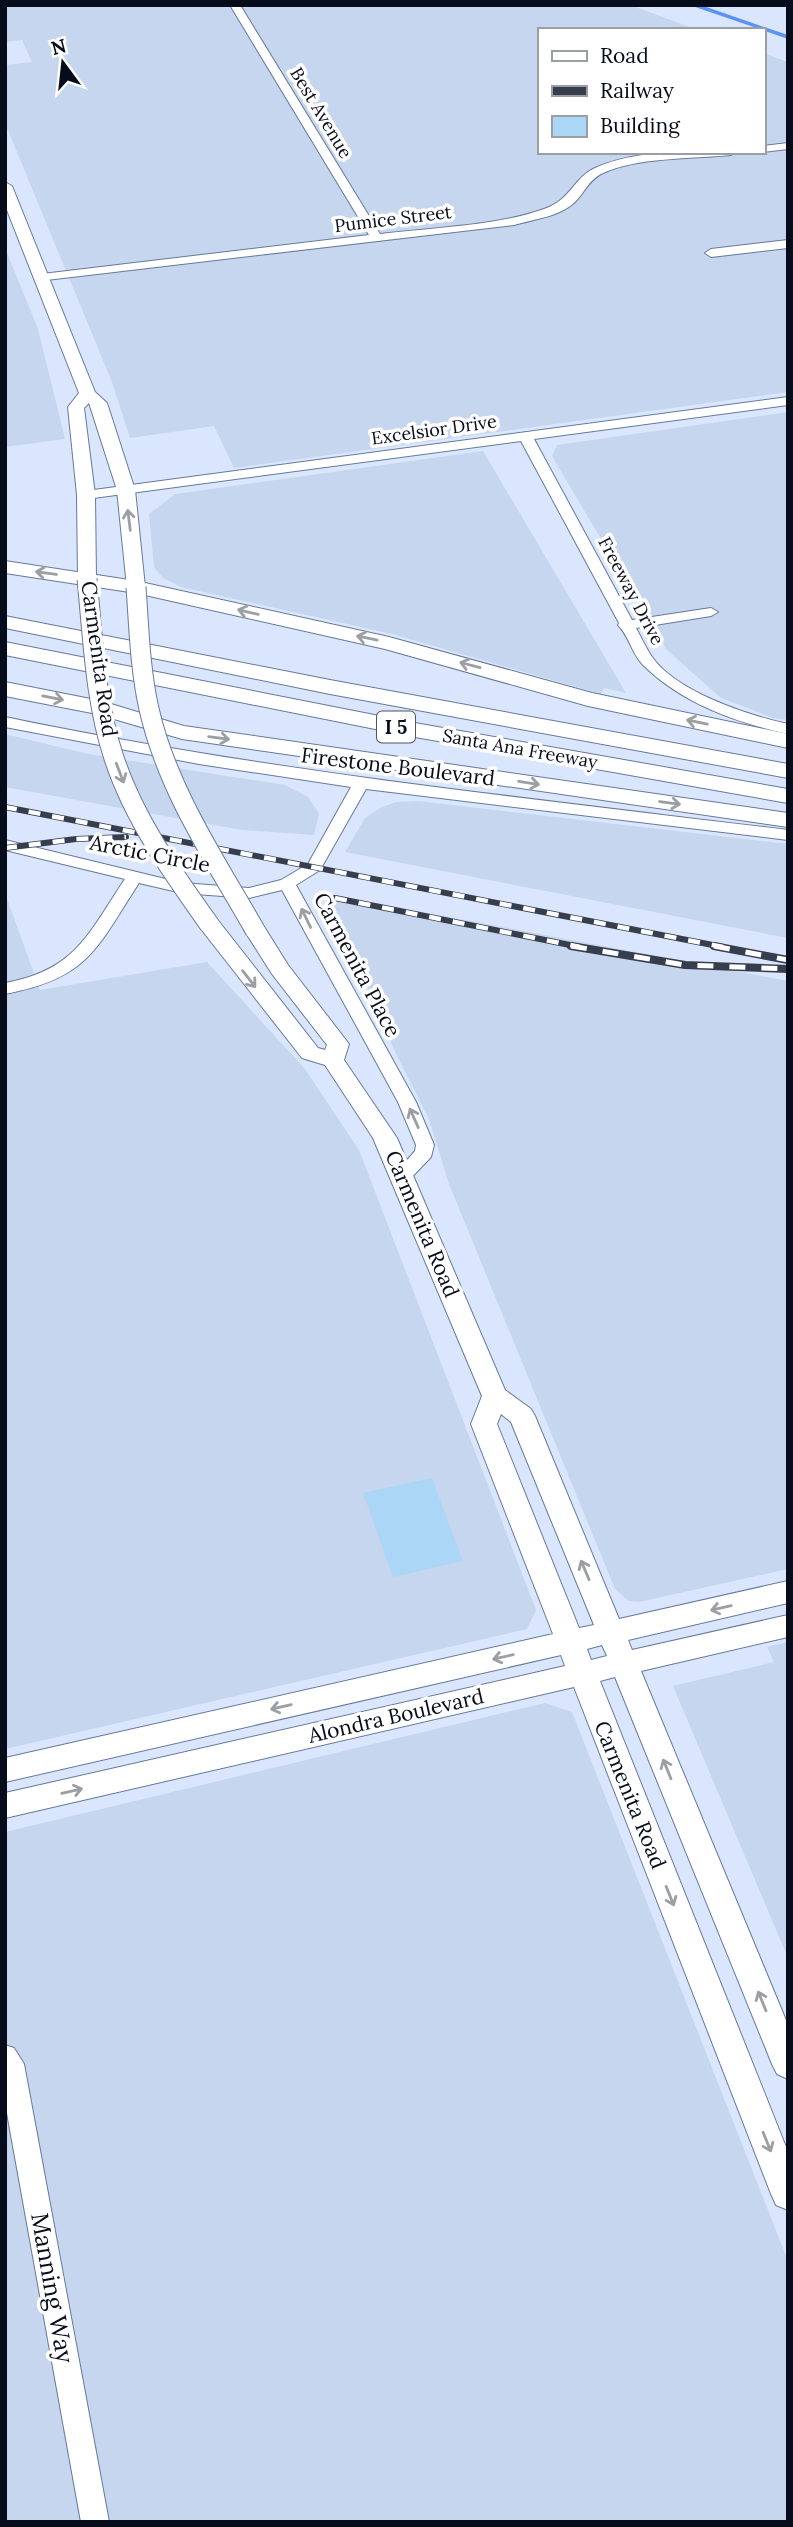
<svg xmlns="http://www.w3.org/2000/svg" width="793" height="2527" viewBox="0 0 793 2527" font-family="Lora,serif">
<rect width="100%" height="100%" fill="#d9e6fd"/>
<path fill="#c6d6ef" d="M5,5H630L698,30H539V152H763V53L788,62V392L234,468L214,426L130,438L112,382L5,123V65L32,62L22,40L5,42Z
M5,248L38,329L65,439L5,447Z
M788,412V720L773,718L721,698L666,649L552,456L557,445Z
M483,451L626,693L604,688L601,694L392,634L181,587L163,578L154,567L149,514L175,494Z
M5,734L88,754L285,785L308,797L319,814L314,835L242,830L5,787Z
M418,801L788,844V938L345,852L365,818L380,808L396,802Z
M5,893L40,990L207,962L305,1069L359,1150L536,1610L527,1629L5,1749Z
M333,895L788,981V1569L639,1602L629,1601L615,1589L449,1184L429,1119L396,1054L328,896Z
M788,1642V1958L673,1686L774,1662L767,1647Z
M545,1703L572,1712L788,2261V2522H5V1832Z"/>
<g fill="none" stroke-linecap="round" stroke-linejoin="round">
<path stroke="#5a92f6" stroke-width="3.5" d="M695,5L788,37"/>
</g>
<path fill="#abd6f6" d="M432,1478L463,1561L393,1577L363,1493Z"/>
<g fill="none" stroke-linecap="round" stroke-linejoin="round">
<g stroke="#66799b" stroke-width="2">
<path id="minor" d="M230,5H240L380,234C430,228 497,226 544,209C571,200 573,179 593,169C635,149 691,152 736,152L731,155C692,159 636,157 601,174C589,180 584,193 575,202C559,217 534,219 514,225L38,281V275L42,274L369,235Z
M788,143V149L763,152V146Z
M788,240V248L711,257L705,253L711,249Z
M788,397V405L534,439L632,620L711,608L718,612L711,616L636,628C641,637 646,648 652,657C677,692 747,715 788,724V734C735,722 683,704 643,665C632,654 629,636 618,625L619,623L521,441L86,499L79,495L86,491Z
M5,717C264,771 526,798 788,830V840L366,789L320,870L296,885L416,1102L434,1145L431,1157L410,1179H396L394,1175L415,1151L416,1145L398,1102L282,890L249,898L182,893L139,883C96,949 89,978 5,994V983C76,970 88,934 125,879L5,850V840L182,883L249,888L281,880L308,864L351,787L199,764L5,727Z
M5,2045L14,2048L24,2064L109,2522H81L5,2102Z"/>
</g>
<g stroke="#66799b" stroke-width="2">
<path id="major" d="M5,182L12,186L95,392L107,403L135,490L145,587L142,591L136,592L127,587L117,490L89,403L84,408L95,495L96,579L87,584L78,579L77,495L68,407L79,393L5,205Z
M209,917L217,919L318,1048L325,1050L327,1045L272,974L244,930L247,925H263L288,965L349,1044L344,1060L397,1138L505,1390L531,1409L535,1416L619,1619L788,1581V1603L628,1640L632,1650L788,1615V1637L641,1671L788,2025V2079L777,2074L772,2064L615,1677L600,1681L788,2152V2210L776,2205L771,2194L574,1687L5,1818V1793L565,1666L561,1655L5,1782V1758L553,1634L471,1424L482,1396L373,1138L325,1065L302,1058L201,929L198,924L201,919ZM501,1414L511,1422L594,1625L579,1628L497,1424ZM602,1645L607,1656L591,1660L587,1649Z"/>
</g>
<g stroke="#66799b" stroke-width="2">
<path id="highway" d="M5,561L136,581L389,637L592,693L788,734V748L588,706L385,649L136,593L5,573Z
M5,616L330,680L788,764V778L330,694L5,628Z
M5,642L415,723L788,789V803L415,737L5,655Z
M5,682L101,701L184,726L788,813V827L182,739L97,714L5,696Z"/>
</g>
<use href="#minor" fill="#fff" fill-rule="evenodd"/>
<use href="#major" fill="#fff" fill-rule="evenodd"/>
<use href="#highway" fill="#fff" fill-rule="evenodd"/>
<g stroke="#363d4c" stroke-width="6">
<path id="rail-far1" d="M5,807L723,947
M5,848L76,839L126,837
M335,898L580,947"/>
</g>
<g stroke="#363d4c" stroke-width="8">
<path id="rail" d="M571,946L685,965L788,969
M714,946L788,960"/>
</g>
<use href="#rail-far1" stroke="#fff" stroke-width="4.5" stroke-dasharray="12" stroke-linecap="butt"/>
<use href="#rail" stroke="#fff" stroke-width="5" stroke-dasharray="16" stroke-linecap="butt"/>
<g stroke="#66799b" stroke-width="21" stroke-linecap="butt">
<path id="major-bridge" d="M87,579C93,639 95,701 114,758C134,819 172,872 209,924
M136,587C139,628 140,669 149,709C167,789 215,860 255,930"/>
</g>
<use href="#major-bridge" stroke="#fff" stroke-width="19"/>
</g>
<defs><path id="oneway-shaft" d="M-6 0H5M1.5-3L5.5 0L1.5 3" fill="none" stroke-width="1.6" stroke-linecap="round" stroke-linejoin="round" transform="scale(1.75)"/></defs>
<g stroke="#9b9ea3">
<use href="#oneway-shaft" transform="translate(129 520) rotate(-97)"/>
<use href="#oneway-shaft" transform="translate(46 573) rotate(-172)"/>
<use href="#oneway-shaft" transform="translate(248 612) rotate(-167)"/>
<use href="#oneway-shaft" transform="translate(367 638) rotate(-168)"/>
<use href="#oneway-shaft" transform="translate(470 665) rotate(-165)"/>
<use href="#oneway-shaft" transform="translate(53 698) rotate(11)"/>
<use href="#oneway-shaft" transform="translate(697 722) rotate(-168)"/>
<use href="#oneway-shaft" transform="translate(219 738) rotate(8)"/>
<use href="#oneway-shaft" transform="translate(120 773) rotate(69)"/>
<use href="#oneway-shaft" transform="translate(529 783) rotate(9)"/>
<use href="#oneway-shaft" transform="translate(670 803) rotate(8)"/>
<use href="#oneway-shaft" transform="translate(306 918) rotate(-116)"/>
<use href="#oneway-shaft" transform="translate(249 979) rotate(52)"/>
<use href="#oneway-shaft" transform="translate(414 1118) rotate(-114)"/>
<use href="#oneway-shaft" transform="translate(585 1570) rotate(-113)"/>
<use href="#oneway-shaft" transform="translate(721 1608) rotate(167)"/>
<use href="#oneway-shaft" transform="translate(503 1657) rotate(167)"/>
<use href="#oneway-shaft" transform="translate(281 1707) rotate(167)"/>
<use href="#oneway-shaft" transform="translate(667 1769) rotate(-112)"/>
<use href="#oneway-shaft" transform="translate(72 1791) rotate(-13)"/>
<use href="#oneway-shaft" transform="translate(670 1896) rotate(68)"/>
<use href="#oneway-shaft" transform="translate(762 2001) rotate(-112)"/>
<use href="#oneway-shaft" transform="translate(767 2142) rotate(68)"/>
</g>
<g text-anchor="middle" stroke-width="7" stroke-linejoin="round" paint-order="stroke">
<g font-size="18" fill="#060c19" stroke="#fff">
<text transform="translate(321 113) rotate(59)" y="6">Best Avenue</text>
<text transform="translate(393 219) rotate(-7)" y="6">Pumice Street</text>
<text transform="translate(434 430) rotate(-8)" y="6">Excelsior Drive</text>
<text transform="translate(631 591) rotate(62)" y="6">Freeway Drive</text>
<text transform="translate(520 749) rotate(10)" y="6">Santa Ana Freeway</text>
</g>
<rect fill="#fff" stroke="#51555e" stroke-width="2" x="377" y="711.5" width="38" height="31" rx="5"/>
<g font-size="19" font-weight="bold" fill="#060c19">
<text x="396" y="734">I 5</text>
</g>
<g font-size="21" fill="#060c19" stroke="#fff">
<text transform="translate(99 659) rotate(82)" y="7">Carmenita Road</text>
<text transform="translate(398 767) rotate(7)" y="7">Firestone Boulevard</text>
<text transform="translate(150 854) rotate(11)" y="7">Arctic Circle</text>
<text transform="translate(357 965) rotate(62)" y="7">Carmenita Place</text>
<text transform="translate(422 1224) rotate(67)" y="7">Carmenita Road</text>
<text transform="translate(396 1716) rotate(-13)" y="7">Alondra Boulevard</text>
<text transform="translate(630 1795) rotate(68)" y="7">Carmenita Road</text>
</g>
<g font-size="24" fill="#060c19" stroke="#fff">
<text transform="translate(52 2288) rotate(80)" y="8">Manning Way</text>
</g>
</g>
<rect width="793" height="2527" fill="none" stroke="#060c19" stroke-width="14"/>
<rect x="538" y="28" width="228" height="126" fill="#ffffff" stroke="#9b9ea3" stroke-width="2"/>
<rect x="552" y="51" width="35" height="10" fill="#ffffff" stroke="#9b9ea3" stroke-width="2"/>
<text x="600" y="63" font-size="21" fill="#060c19">Road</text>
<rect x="552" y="86" width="35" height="10" fill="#363d4c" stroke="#9b9ea3" stroke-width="2"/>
<text x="600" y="98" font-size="21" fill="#060c19">Railway</text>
<rect x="552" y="116" width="35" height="21" fill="#abd6f6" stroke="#9b9ea3" stroke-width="2"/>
<text x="600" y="133" font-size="21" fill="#060c19">Building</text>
<g transform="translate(63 63) rotate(345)" stroke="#ffffff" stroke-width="5" paint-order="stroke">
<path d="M0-5L12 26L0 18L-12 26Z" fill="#060c19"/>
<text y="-10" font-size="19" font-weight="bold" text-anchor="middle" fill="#060c19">N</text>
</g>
</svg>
